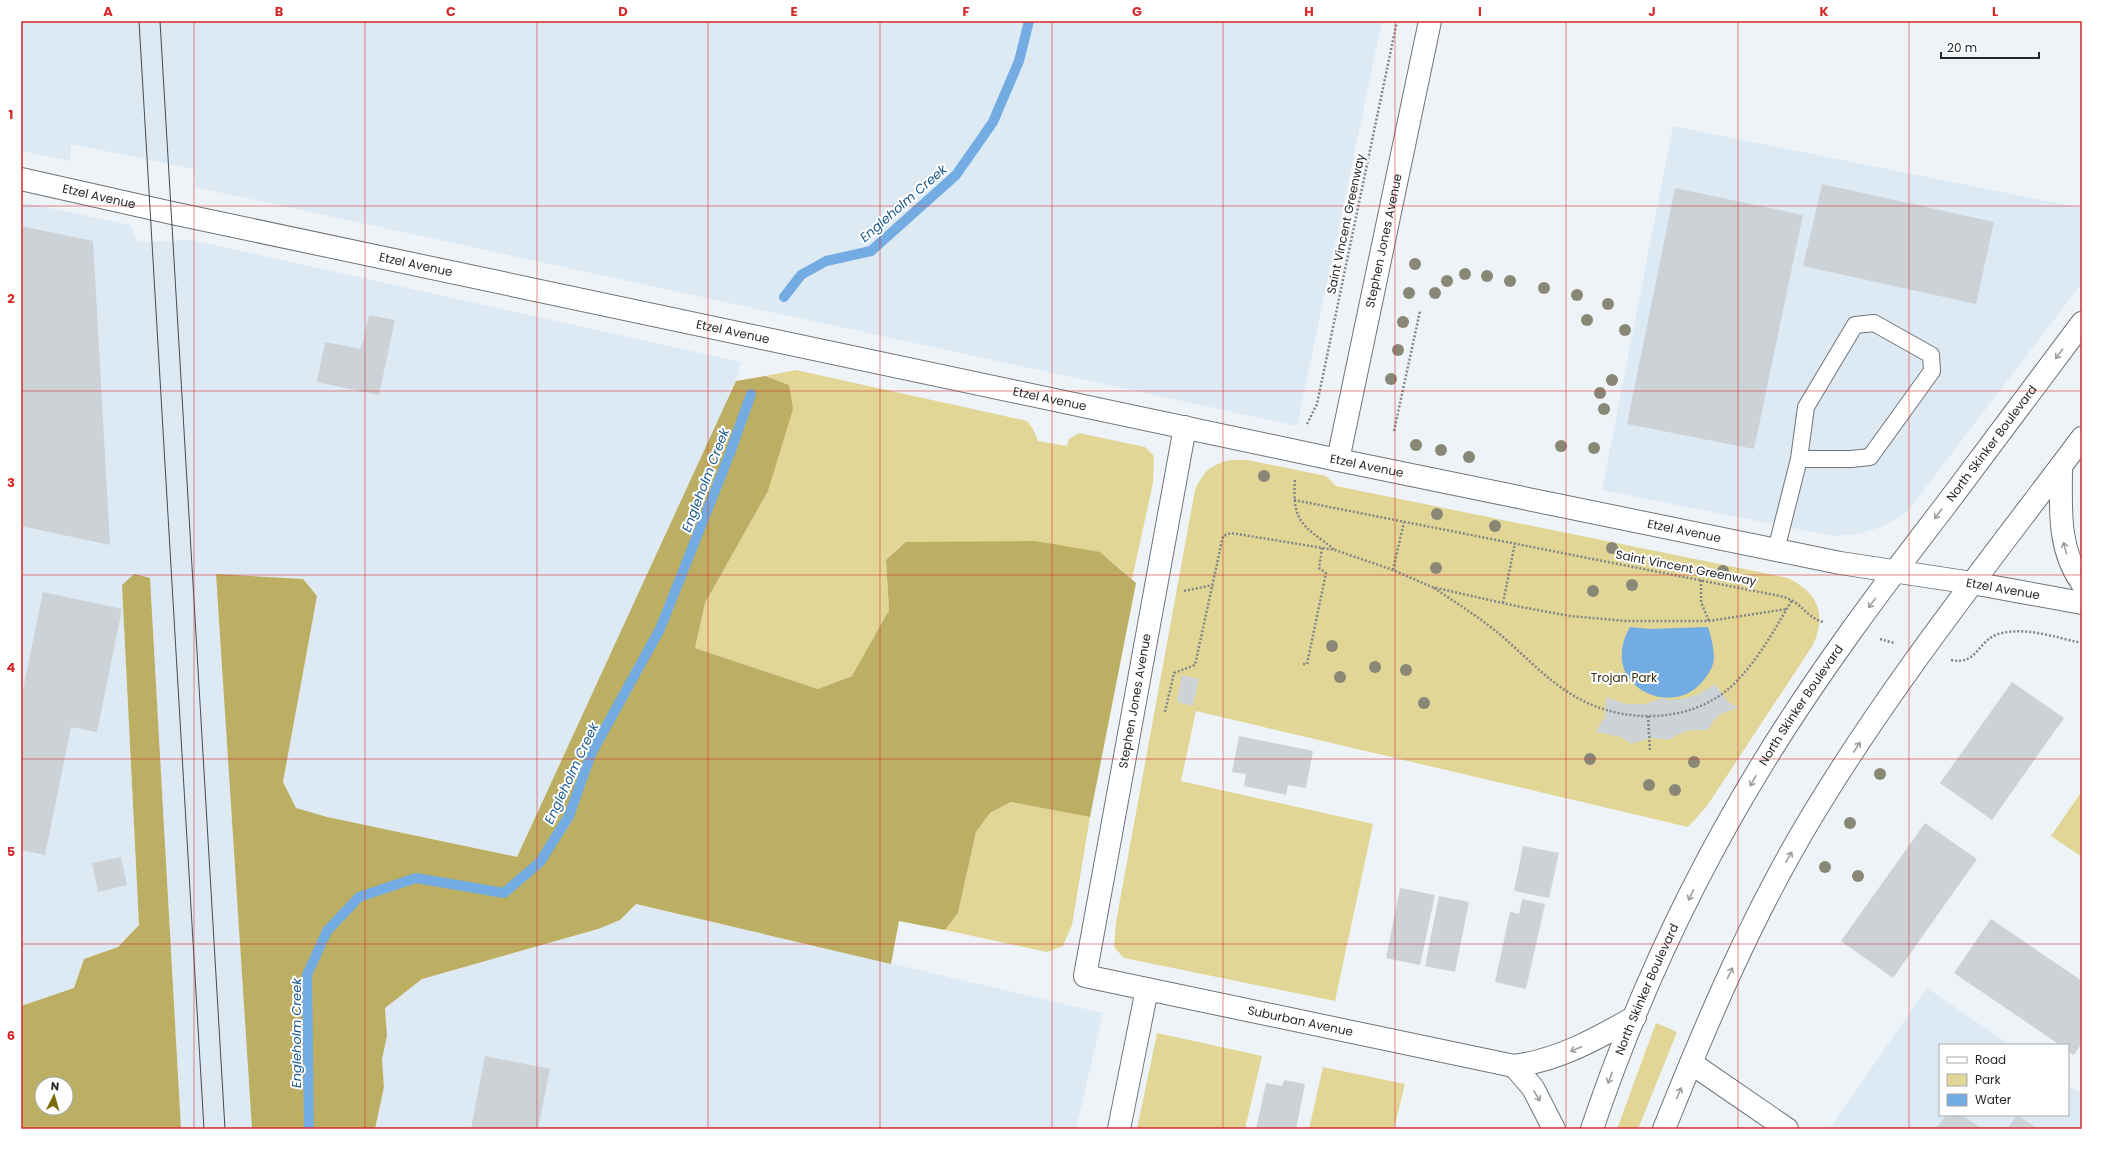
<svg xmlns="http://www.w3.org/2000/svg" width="2103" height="1150" viewBox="0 0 2103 1150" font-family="Poppins,sans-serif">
<rect width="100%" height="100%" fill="#eef3f8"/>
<path fill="#dde9f3" d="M21,21H1382L1297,426L195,187L194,169L71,144L70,161L21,151Z
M1673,126L2082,208V283L1907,512L1881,527L1859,534L1833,536L1602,490Z
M21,202L130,225L138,242L192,240L741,362L736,381L517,857L327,817L296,809L283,782L317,596L303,579L216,574L252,1129H181L150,578L122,585L139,925L118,947L84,959L74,988L21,1006Z
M636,904L1103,1013L1076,1129H375L384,1087L382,1059L387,1036L385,1008L422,979L598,929L620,920Z
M1927,988L2010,1045H1940V1115H2068V1085L2082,1094V1129H1829Z"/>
<path fill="#e1d696" d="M796,370L1027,421L1033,429L1038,441L1067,446L1069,439L1079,433L1145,447L1154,456L1153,483L1132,579L1100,552L886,560L889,610L852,676L818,689L695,648L705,603L768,491L789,385L765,376Z
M1230,460H1248L1326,476L1336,486L1788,578C1818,593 1827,614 1813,645L1707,806L1688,827L1196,711L1181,781L1373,824L1335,1001L1124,958L1114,947L1116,922L1195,490C1204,471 1209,466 1230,460Z
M2082,791V857L2051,836Z
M1011,802L1090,817L1072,925L1063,946L1047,952L945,930L958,913L976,832L990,813Z
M1656,1023L1677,1032L1638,1129H1617Z
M1157,1033L1262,1056L1245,1129H1137Z
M1323,1067L1405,1084L1394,1129H1309Z"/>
<path fill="#bcae62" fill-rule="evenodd" d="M765,376L789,385L793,409L768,491L705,603L695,648L818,689L852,676L889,610L886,560L906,542L1035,541L1100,552L1136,583L1090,817L1011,802L990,813L976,832L958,913L945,930L899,921L891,964L636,904L620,920L598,929L422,979L385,1008L387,1036L382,1059L384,1087L375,1129H252L216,574L303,579L317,596L283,782L296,808L327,817L517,857L736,381Z
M134,574L150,578L181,1129H21V1006L74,988L84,959L118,947L139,925L122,585ZM42,1084H66V1108H42Z"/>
<path fill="#72ace2" d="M1630,627L1650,629L1708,627C1711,637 1714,647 1714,658C1714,664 1710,672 1706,677C1676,723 1596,686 1630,627Z"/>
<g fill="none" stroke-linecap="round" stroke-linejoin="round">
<path stroke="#72ace2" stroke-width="10" d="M784,297L801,275L826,261L871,251L956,175L993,122L1019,61L1029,21
M309,1129L307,975L327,931L359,897L416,878L504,893L540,862L569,816L591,754L660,629L730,453L751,394"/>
</g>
<path fill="#cdd2d7" d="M1822,184L1994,222L1976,304L1803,266Z
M1675,188L1803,215L1754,449L1627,424Z
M21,226L93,241L110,545L21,526Z
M369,315L395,320L379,395L317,382L325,342L361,349Z
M43,592L122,609L97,732L71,727L45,855L21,850V699Z
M1182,675L1199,679L1193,706L1177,702Z
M2012,682L2064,718L1992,820L1940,783Z
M1715,684L1729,703L1739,707L1721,714L1713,721L1708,730H1691L1676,735L1670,740L1651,738L1631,744L1621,737L1596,732L1605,716L1606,697L1626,704H1645L1662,698L1669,700L1681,699L1697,695Z
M1239,736L1313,751L1306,788L1288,785L1286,795L1244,786L1246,774L1232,772Z
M1925,823L1977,859L1893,978L1841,941Z
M1523,846L1559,853L1549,898L1514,891Z
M121,857L127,885L98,892L92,863Z
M1400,888L1435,895L1420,965L1386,958Z
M1439,896L1469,902L1455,972L1425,966Z
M1522,899L1545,904L1526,989L1495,982L1510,912L1519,914Z
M1991,919L2082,981V1043L2074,1055L2068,1051V1045H2060L1954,973Z
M485,1056L550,1069L538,1129H471Z
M1284,1080L1305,1084L1296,1129H1256L1266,1083L1282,1086Z
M1946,1115H1962L1982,1129H1936Z
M2017,1115L2038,1129H2007Z"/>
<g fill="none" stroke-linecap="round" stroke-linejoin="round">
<g stroke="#707479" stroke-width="18">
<path id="lane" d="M1776,550L1799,459L1806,407L1855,325L1874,323L1931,355L1932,371L1870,457L1851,459H1799"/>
</g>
<g stroke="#707479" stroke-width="24">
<g id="street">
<path id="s1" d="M1185,427L1085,976L1514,1066C1559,1060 1596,1039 1635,1017"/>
<path id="s2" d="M1338,460L1430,21"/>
<path d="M1972,583L2082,603"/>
<path d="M1691,1063L1787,1129"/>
<path d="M1514,1066L1533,1088L1554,1129"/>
<path d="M1119,1129L1147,989"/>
</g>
</g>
<g stroke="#707479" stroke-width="24">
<g id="secondary">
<path id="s3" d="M21,179L172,213L1338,460L1840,563L1972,583"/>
</g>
</g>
<g stroke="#707479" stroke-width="24">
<g id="primary">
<path d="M2061,466C2061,507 2057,548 2082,583"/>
<path id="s4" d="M1592,1129C1635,1002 1693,877 1763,763C1818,673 1881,589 1945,506C1991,445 2036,384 2082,323"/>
<path d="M1664,1129C1707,1022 1752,915 1812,816C1892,683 1989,562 2082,438"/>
</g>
</g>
<path stroke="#828689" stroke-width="2.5" stroke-dasharray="2 2" stroke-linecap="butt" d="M1307,424L1317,404L1397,21
M1394,431L1420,311
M1295,480C1292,522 1302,525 1334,549
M1294,500L1780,596C1802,601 1804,616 1823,622
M1393,570L1404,522
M1701,580V602L1709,621
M1434,588C1458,604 1482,619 1503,637C1526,657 1549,682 1576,697C1624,725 1695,724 1736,682C1759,658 1775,629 1792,600
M1184,591L1213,585
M1503,603L1515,543
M1880,639L1894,643
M1951,660C1979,666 1977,638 2002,633C2028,627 2057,638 2082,643
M1303,664H1307L1326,573L1319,568L1322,548
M1165,712L1174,673L1195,665L1223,536L1231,533L1335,550L1393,570L1432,587L1516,606L1570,616L1626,621H1709L1787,609
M1648,716L1650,751"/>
<use href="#lane" stroke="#fff" stroke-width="16"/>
<use href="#street" stroke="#fff" stroke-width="22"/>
<use href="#secondary" stroke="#fff" stroke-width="22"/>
<use href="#primary" stroke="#fff" stroke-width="22"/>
<path stroke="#494b4e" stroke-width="1" d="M139,21L204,1129
M160,21L225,1129"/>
</g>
<g fill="#898877">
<circle cx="1415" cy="264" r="6"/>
<circle cx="1465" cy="274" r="6"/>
<circle cx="1487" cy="276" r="6"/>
<circle cx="1447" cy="281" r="6"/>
<circle cx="1510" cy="281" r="6"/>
<circle cx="1544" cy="288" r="6"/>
<circle cx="1409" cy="293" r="6"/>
<circle cx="1435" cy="293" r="6"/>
<circle cx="1577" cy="295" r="6"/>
<circle cx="1608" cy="304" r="6"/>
<circle cx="1587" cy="320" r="6"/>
<circle cx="1403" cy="322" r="6"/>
<circle cx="1625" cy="330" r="6"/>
<circle cx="1398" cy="350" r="6"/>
<circle cx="1391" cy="379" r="6"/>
<circle cx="1612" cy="380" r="6"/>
<circle cx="1600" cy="393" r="6"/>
<circle cx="1604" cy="409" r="6"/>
<circle cx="1416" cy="445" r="6"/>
<circle cx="1561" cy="446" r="6"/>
<circle cx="1594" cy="448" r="6"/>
<circle cx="1441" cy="450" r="6"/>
<circle cx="1469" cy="457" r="6"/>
<circle cx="1264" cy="476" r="6"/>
<circle cx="1437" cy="514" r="6"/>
<circle cx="1495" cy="526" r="6"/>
<circle cx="1612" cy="548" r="6"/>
<circle cx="1436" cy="568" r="6"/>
<circle cx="1723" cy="571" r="6"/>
<circle cx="1632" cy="585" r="6"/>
<circle cx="1593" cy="591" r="6"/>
<circle cx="1332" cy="646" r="6"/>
<circle cx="1375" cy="667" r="6"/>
<circle cx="1406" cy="670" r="6"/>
<circle cx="1340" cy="677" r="6"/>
<circle cx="1424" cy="703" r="6"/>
<circle cx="1590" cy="759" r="6"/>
<circle cx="1694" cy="762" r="6"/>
<circle cx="1880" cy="774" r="6"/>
<circle cx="1649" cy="785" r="6"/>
<circle cx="1675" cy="790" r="6"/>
<circle cx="1850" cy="823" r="6"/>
<circle cx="1825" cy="867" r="6"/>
<circle cx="1858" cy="876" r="6"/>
</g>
<defs><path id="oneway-shaft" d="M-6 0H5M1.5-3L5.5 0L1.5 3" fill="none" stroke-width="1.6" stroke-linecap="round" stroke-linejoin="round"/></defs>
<g stroke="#9d9e9f">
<use href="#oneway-shaft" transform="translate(2059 354) rotate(127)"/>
<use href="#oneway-shaft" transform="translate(1938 514) rotate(127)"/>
<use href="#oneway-shaft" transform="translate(2065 548) rotate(-104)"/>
<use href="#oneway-shaft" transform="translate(1872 603) rotate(126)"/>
<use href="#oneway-shaft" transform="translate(1857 747) rotate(-57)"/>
<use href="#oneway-shaft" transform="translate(1753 781) rotate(119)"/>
<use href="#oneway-shaft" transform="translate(1789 857) rotate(-60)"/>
<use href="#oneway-shaft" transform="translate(1691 895) rotate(116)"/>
<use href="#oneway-shaft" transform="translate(1730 973) rotate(-65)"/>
<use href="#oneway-shaft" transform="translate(1576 1049) rotate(157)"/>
<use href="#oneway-shaft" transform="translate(1610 1078) rotate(110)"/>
<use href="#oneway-shaft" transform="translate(1679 1093) rotate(-68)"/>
<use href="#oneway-shaft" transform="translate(1537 1096) rotate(59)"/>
</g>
<path fill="none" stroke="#d62828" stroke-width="1" stroke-opacity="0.55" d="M194,21V1129M365,21V1129M537,21V1129M708,21V1129M880,21V1129M1052,21V1129M1223,21V1129M1395,21V1129M1566,21V1129M1738,21V1129M1909,21V1129M21,206H2082M21,391H2082M21,575H2082M21,759H2082M21,944H2082"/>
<g text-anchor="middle" stroke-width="4" stroke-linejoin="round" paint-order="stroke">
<g font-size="12" fill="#26282a" stroke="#fff">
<text dy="4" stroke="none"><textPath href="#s3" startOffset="80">Etzel Avenue</textPath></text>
<text transform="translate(1346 224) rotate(-78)" y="4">Saint Vincent Greenway</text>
<text dy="4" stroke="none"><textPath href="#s2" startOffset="224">Stephen Jones Avenue</textPath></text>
<text dy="4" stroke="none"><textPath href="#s3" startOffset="404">Etzel Avenue</textPath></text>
<text dy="4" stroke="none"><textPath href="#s3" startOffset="728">Etzel Avenue</textPath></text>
<text dy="4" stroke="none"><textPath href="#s3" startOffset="1052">Etzel Avenue</textPath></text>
<text dy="4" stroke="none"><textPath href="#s4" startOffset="798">North Skinker Boulevard</textPath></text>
<text dy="4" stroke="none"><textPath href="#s3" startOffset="1376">Etzel Avenue</textPath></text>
<text dy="4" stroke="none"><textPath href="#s3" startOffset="1700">Etzel Avenue</textPath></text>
<text transform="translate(1686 568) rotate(11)" y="4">Saint Vincent Greenway</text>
<text transform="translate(2003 589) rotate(10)" y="4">Etzel Avenue</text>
<text transform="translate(1135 701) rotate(-80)" y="4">Stephen Jones Avenue</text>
<text dy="4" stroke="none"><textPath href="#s4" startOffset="474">North Skinker Boulevard</textPath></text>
<text dy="4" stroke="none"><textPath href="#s4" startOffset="150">North Skinker Boulevard</textPath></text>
<text dy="4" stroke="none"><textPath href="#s1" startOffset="778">Suburban Avenue</textPath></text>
</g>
<g font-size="12" fill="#36300e" stroke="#fff">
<text x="1624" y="682">Trojan Park</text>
</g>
<g font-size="13" font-style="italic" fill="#1b598c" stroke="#fff">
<text transform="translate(903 203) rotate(-41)" y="5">Engleholm Creek</text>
<text transform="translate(705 480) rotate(-69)" y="5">Engleholm Creek</text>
<text transform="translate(571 773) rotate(-65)" y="5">Engleholm Creek</text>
<text transform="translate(296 1033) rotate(-90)" y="5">Engleholm Creek</text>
</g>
</g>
<rect width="2103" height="1150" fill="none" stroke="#ffffff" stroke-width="44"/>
<rect x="1939" y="1044" width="130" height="72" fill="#ffffff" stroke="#a8a9aa"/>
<rect x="1947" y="1057" width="20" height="6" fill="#ffffff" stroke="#a8a9aa"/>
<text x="1975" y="1064" font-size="12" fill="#26282a">Road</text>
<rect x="1947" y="1074" width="20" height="12" fill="#e1d696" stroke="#a8a9aa"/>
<text x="1975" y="1084" font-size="12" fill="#26282a">Park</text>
<rect x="1947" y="1094" width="20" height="12" fill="#72ace2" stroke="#a8a9aa"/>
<text x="1975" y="1104" font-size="12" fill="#26282a">Water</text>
<g transform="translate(54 1096) rotate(5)"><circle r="19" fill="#ffffff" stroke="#a8a9aa"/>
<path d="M0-3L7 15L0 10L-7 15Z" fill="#7c6d08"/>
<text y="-6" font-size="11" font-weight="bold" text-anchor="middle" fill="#26282a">N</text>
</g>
<path d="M1941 52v6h98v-6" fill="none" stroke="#26282a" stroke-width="2"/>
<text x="1947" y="52" font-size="12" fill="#26282a" stroke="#ffffff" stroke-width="3" paint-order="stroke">20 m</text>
<rect x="22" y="22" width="2059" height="1106" fill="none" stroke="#d62828" stroke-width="1.5"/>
<g font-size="13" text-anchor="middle" font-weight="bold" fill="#d62828">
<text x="108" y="16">A</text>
<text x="279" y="16">B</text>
<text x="451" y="16">C</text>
<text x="623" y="16">D</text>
<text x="794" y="16">E</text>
<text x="966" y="16">F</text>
<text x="1137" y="16">G</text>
<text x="1309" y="16">H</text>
<text x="1480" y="16">I</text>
<text x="1652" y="16">J</text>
<text x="1824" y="16">K</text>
<text x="1995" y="16">L</text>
<text x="11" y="119">1</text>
<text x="11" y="303">2</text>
<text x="11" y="487">3</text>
<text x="11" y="672">4</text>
<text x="11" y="856">5</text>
<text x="11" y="1040">6</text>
</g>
</svg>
